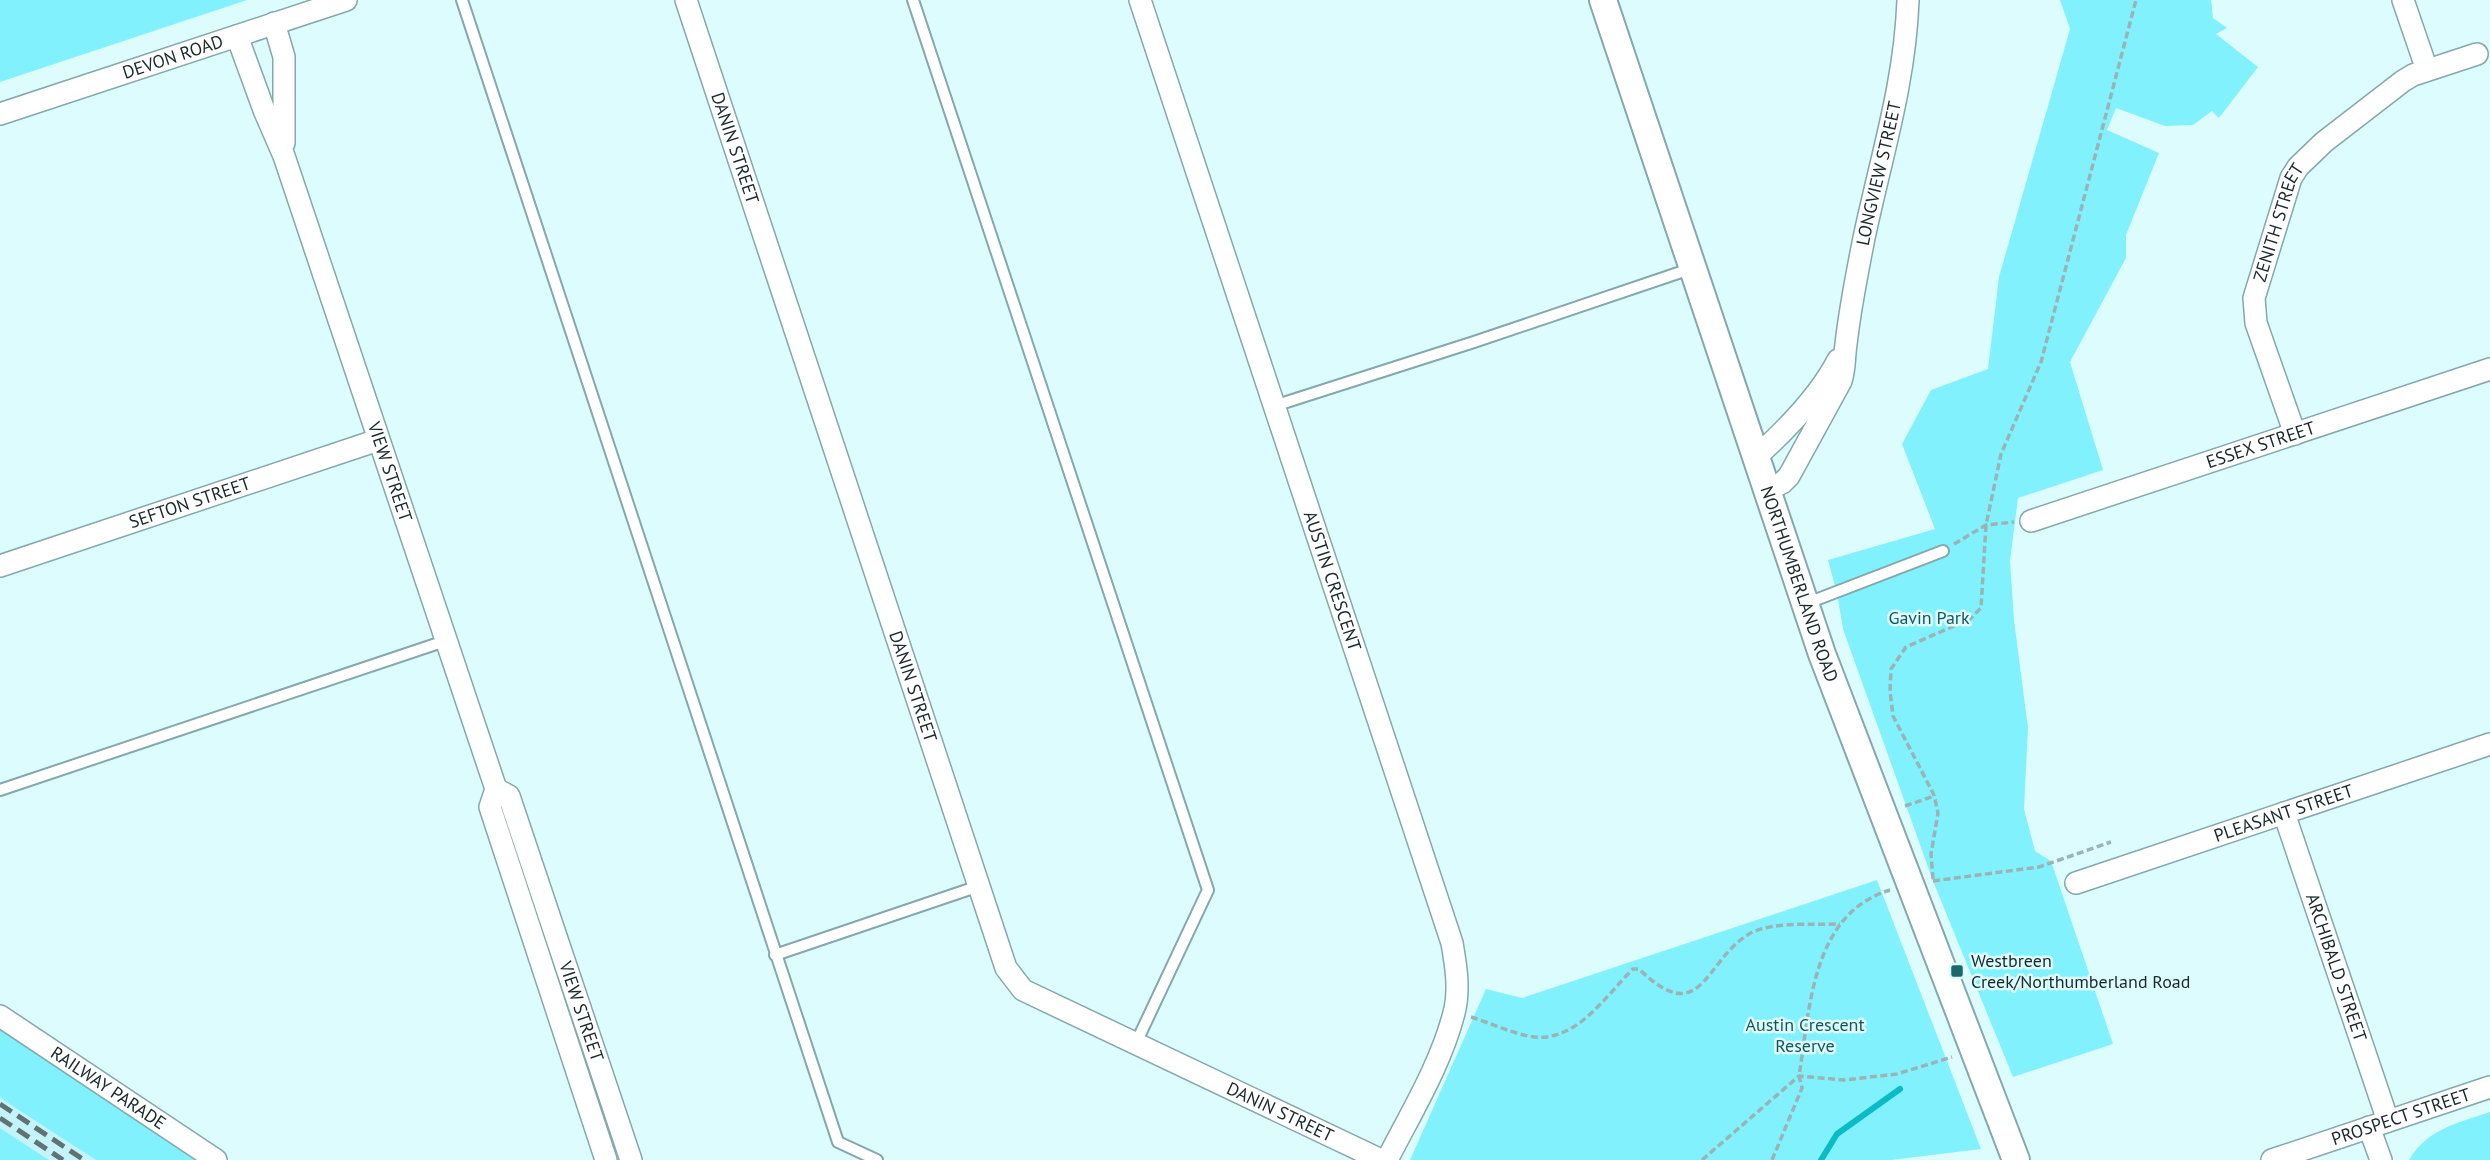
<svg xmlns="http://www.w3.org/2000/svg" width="2490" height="1160" viewBox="0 0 2490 1160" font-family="'PT Sans',sans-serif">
<rect width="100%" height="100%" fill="#ddfcfe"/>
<path fill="#c4f4f9" d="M0,1097L96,1160H49L0,1128Z"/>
<path fill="#81f2fd" d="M0,0H247L0,82Z
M2060,0H2211L2213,18L2227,28L2216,34L2258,67L2219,118L2212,111L2193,125L2165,126L2116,108L2107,130L2159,153L2126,235V258L2070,362L2103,470L2018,498L2010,561L2014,620L2028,728L2024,809L2035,851L2051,861L2113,1044L2013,1077L1933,881L1843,629L1837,593L1828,560L1935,529L1902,444L1931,390L1988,369L1999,277L2070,29Z
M1877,880L1981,1149L1891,1160H1410L1486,989L1522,998Z
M0,1028L195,1160H96L5,1101L0,1097Z
M2490,1112V1160H2409C2427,1129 2458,1123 2490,1112Z
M0,1128L49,1160H0Z"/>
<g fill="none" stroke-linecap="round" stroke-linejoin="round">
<path stroke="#0bbbc8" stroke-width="6" d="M1821,1160L1837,1134L1900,1089"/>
<g stroke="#84a8ab" stroke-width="14">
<path id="service" d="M462,0L838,1142L877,1160
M913,0L1208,890L1136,1043
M1274,406L1474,342L1693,268
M1805,604L1943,551
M0,790L445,641
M775,955L979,886"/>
</g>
<g stroke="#84a8ab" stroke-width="24">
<g id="minor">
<path id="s1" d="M686,0L1006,968L1023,990L1381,1160"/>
<path id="s2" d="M1140,0L1452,943C1456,966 1460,990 1454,1013C1441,1064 1411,1113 1387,1160"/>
<path d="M2403,0L2427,70"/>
<path d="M274,23L284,57V143"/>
<path id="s3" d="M237,36L264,110L284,156L496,789L490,807L606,1160"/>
<path id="s4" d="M0,114L346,0"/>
<path id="s5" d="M2295,434L2256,323L2254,298L2291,178L2298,167L2324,142L2403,81L2413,75L2477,54"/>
<path d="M1756,457C1786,430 1819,397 1838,360"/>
<path id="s6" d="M1767,490L1782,483L1789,476L1841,381C1845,369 1844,357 1846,344C1850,309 1857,273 1864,238C1881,157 1905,84 1908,0"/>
<path id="s7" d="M2031,521L2490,369"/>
<path id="s8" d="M0,566L378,440"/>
<path id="s9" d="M496,789L509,796L631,1160"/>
<path id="s10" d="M2284,813L2388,1121"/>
<path id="s11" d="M2076,883L2490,744"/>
<path id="s12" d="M0,1016L216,1160"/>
<path d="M2369,1127L2381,1160"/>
<path id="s13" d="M2272,1160L2490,1087"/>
</g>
</g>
<g stroke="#84a8ab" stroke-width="30">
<g id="tertiary">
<path id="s14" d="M1603,0L1822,654L2016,1160"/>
</g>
</g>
<path stroke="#9ab3b5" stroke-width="3.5" stroke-dasharray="7 3.5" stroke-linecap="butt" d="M1954,544L1986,525L2014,522
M1905,806L1934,796
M1933,879L1931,854L1938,813L1934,795L1893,716L1890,691L1891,669L1906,647L1970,619L1981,608L1986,525L2001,454L2041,362L2136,0
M1933,881L2039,867L2111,842
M1471,1017C1490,1023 1509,1032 1528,1036C1575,1046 1605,996 1633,969H1639C1702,1030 1704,961 1749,934C1771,921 1814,925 1840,924
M1702,1160L1799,1076L1844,1080L1897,1074L1952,1057
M1772,1160L1802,1088L1799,1076C1810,1009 1811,914 1890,890"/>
<use href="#service" stroke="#fff" stroke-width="10"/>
<use href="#minor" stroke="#fff" stroke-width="21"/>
<use href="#tertiary" stroke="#fff" stroke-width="26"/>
<path stroke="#5f7375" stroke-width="5" stroke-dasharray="14 7" stroke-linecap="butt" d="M0,1104L84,1160
M0,1118L63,1160"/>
</g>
<rect fill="#1a676d" stroke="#ddfcfe" stroke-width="2.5" x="1950" y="964" width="14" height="14" rx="3.5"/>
<g text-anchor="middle" stroke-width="5" stroke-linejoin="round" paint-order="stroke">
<g font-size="18" fill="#192829" stroke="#ddfcfe">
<text dy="6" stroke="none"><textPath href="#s4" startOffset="182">DEVON ROAD</textPath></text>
<text dy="6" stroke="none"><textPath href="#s1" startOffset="156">DANIN STREET</textPath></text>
<text dy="6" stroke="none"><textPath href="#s6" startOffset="346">LONGVIEW STREET</textPath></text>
<text dy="6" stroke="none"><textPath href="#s5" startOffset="222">ZENITH STREET</textPath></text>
<text dy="6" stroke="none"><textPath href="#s7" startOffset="242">ESSEX STREET</textPath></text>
<text dy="6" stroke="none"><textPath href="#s3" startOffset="462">VIEW STREET</textPath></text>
<text dy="6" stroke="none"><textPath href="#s8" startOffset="200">SEFTON STREET</textPath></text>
<text dy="6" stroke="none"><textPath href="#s2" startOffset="612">AUSTIN CRESCENT</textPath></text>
<text dy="6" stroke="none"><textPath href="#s14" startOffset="616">NORTHUMBERLAND ROAD</textPath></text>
<text dy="6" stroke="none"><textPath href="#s1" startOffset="723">DANIN STREET</textPath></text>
<text dy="6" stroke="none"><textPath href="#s11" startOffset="219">PLEASANT STREET</textPath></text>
<text dy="6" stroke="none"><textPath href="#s10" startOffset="163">ARCHIBALD STREET</textPath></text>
<text dy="6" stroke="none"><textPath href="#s9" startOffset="242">VIEW STREET</textPath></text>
<text dy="6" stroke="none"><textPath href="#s12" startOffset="130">RAILWAY PARADE</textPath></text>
<text dy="6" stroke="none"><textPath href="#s1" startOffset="1332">DANIN STREET</textPath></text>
<text dy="6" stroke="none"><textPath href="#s13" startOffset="136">PROSPECT STREET</textPath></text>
</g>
<g font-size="18" fill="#18555a" stroke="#ddfcfe">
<text x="1929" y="624">Gavin Park</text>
<text x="1805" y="1031">Austin Crescent<tspan x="1805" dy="21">Reserve</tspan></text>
</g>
<g font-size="18" fill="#192829" stroke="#ddfcfe" text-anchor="start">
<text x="1971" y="967">Westbreen<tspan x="1971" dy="21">Creek/Northumberland Road</tspan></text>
</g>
</g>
</svg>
